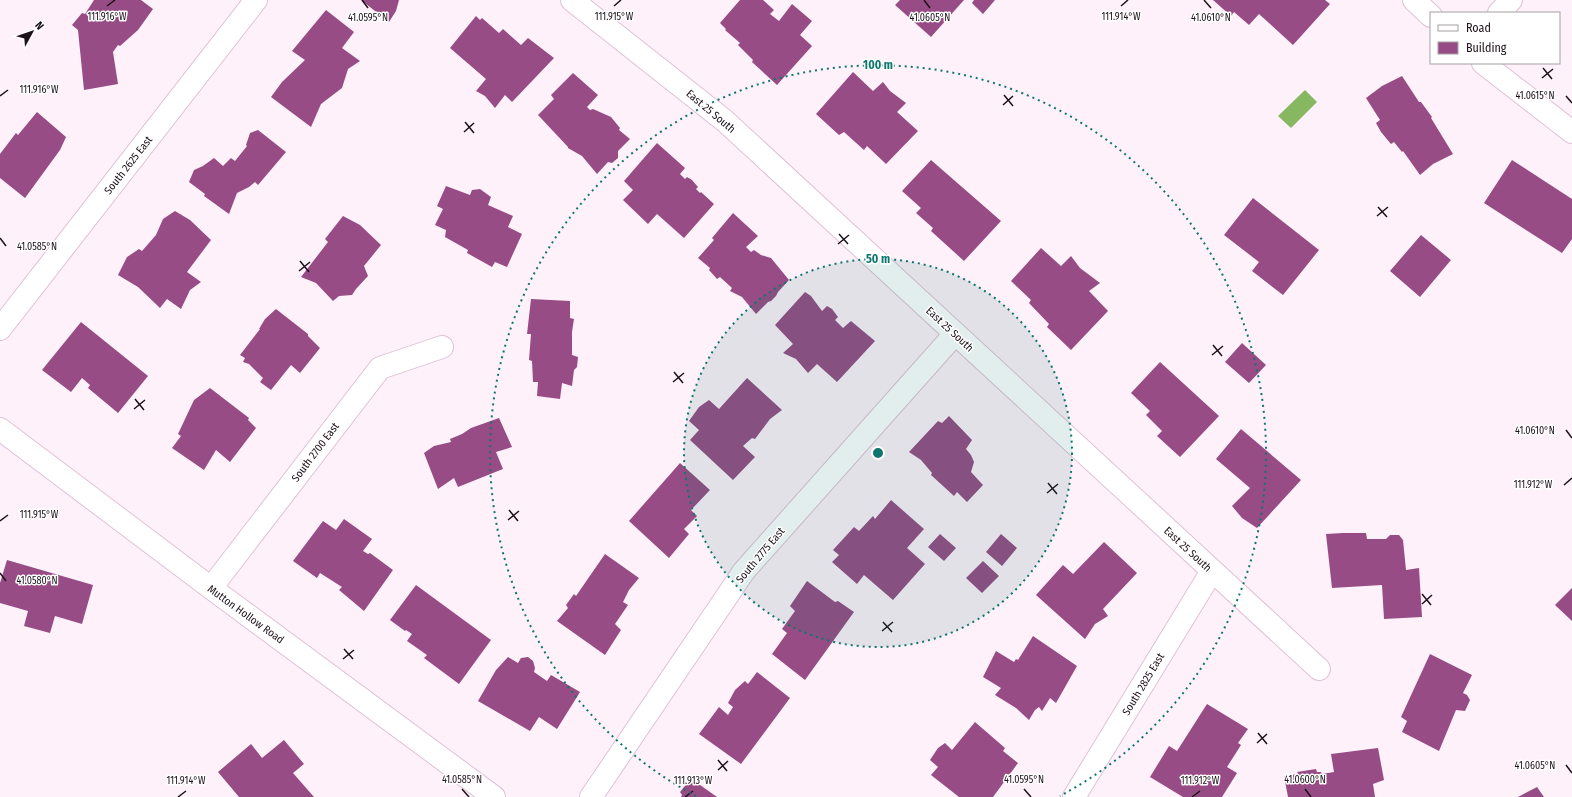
<svg xmlns="http://www.w3.org/2000/svg" width="1572" height="797" viewBox="0 0 1572 797" font-family="'Fira Sans Condensed',sans-serif">
<rect width="100%" height="100%" fill="#fef1f9"/>
<path fill="#88b762" d="M1305,90L1317,102L1291,128L1278,116Z"/>
<path fill="#974c85" d="M94,0H141L153,9L138,30L120,46L118,45L113,52L118,84L84,90L78,30L72,25L82,13L85,14Z
M361,0H399L396,11L389,22Z
M740,0H763L774,10L770,14L779,21L792,4L812,21L800,35L812,46L777,85L752,62L753,60L738,45L740,43L725,30L726,29L720,23Z
M900,0H964L931,37L895,5Z
M974,0H995L983,14L972,3Z
M1213,0H1325L1330,4L1293,45L1259,14L1249,25L1234,12L1231,16Z
M326,10L354,32L342,48L360,61L348,69L342,88L321,104L311,127L271,97L282,82L305,60L292,51Z
M476,16L480,20L482,18L499,33L503,29L521,45L528,38L554,58L512,102L505,95L495,108L485,96L476,91L486,79L450,48Z
M853,72L873,91L883,82L890,91L906,103L897,112L918,131L886,164L867,146L864,150L844,132L839,135L816,114Z
M573,73L598,95L587,107L590,110L593,109L611,117L620,128L619,130L630,139L618,151V158L612,163L608,162L597,174L582,156L568,148V147L538,115L554,99L551,95Z
M1402,76L1419,102H1421L1432,117L1431,118L1453,154L1433,164L1420,175L1403,151L1402,152L1394,142L1391,144L1381,132L1376,123L1380,120L1366,98L1382,86Z
M37,112L66,137L60,150L25,198L0,178V154L16,133L18,135Z
M258,130L286,152L258,185L255,182L249,187L237,193L229,214L204,196L205,194L189,182L194,170L203,166L214,158L223,166L231,158L235,161L247,146L246,145L250,133Z
M657,143L685,168L680,174L685,179L687,177L692,180L698,187L696,189L700,193L701,192L714,204L684,238L657,214L648,224L623,200L633,190L624,181Z
M931,160L1001,221L964,261L931,231L933,228L916,213L921,208L902,191Z
M1512,160L1572,199V239L1562,253L1484,203Z
M446,186L470,195L472,190L480,189L491,197L488,205L513,216L508,227L522,234L507,267L495,262L492,267L467,253L468,250L445,237L446,230L435,225L443,209L437,206Z
M1253,198L1319,250L1283,295L1252,271L1259,262L1224,235Z
M175,211L190,220L211,240L187,272L201,282L190,290L181,309L167,299L160,308L138,287L118,275L127,257L139,249L142,251L156,235L163,219Z
M733,213L758,236L746,247L751,252L754,250L761,255L771,258L789,280L778,292L776,296L771,301L768,302L756,314L742,297L730,291L732,288L720,277L717,279L709,270L710,268L698,258L714,240L712,238Z
M343,216L360,225L381,245L364,266L368,276L356,289L352,295L339,296L333,301L316,283L301,277L328,242L325,239Z
M1421,235L1451,260L1420,297L1390,271Z
M1041,248L1061,266L1071,256L1080,268L1100,283L1089,291L1108,311L1071,350L1047,327L1049,324L1029,303L1031,300L1011,281Z
M805,292L811,296L822,311L827,306L832,309L838,317L835,320L843,328L851,321L875,341L837,382L817,364L808,373L796,359L783,353L793,344L775,325Z
M531,299L570,301V318L574,319L572,332V355L578,357L577,367L574,370L572,386L562,383L560,399L537,396L538,382H533L532,361L529,360L531,334H527Z
M276,309L308,334V336L320,348L300,373L291,365L271,390L260,382L263,378L249,364L243,362L245,358L240,355L260,329H259L265,319Z
M81,322L148,376L118,413L88,388L90,385L82,378L71,392L42,370Z
M1242,343L1266,365L1249,383L1225,362Z
M1160,362L1219,416L1180,457L1157,436L1162,431L1146,415L1150,411L1131,393Z
M747,378L782,410L770,419L755,439L752,438L743,446L755,457L733,480L690,440L699,430L689,421L699,407L709,400L719,409Z
M210,388L249,418L248,420L256,428L230,462L216,450L204,470L172,448L181,436L178,434L194,400Z
M949,416L972,440L966,449L971,455L974,462L971,472L983,485L967,502L957,492L954,496L931,475L932,473L921,460L909,452L938,421L942,423Z
M499,418L512,447L496,452L503,469L458,487L454,478L438,489L424,453L434,446L451,442L450,439L462,434L471,428Z
M1241,429L1301,480L1257,528L1242,518L1232,506L1250,488L1216,459Z
M680,463L710,490L691,510L697,516L684,529L689,534L669,558L629,521Z
M891,500L924,529L907,548L925,564L893,600L864,575L857,584L832,562L839,555L833,550L854,527L859,531L873,516L875,519Z
M344,519L372,539L363,551L368,554L370,553L393,570L364,611L339,590L342,587L320,573L317,578L293,561L323,521L336,530Z
M1343,533H1366L1367,539H1386L1390,535H1399L1403,540L1406,570L1419,568L1422,617L1384,619L1382,585L1332,588L1326,534Z
M940,534L956,548L944,561L928,547Z
M1001,534L1017,548L1002,566L986,552Z
M1104,542L1137,573L1103,609L1108,616L1095,624L1085,639L1036,595L1063,565L1073,574Z
M605,554L639,578L629,590L623,602L628,605L615,624L621,630L605,655L557,621L568,608L566,605L574,594L576,596Z
M7,560L93,585L82,624L55,616L50,633L24,626L28,611L0,603V583Z
M983,561L999,576L982,593L966,578Z
M807,581L835,602L838,601L854,612L805,680L772,654L787,633L782,629L795,611L790,606Z
M416,585L491,640L459,684L424,658L427,655L407,641L412,634L406,630L405,631L390,620Z
M1572,588V621L1555,605Z
M1033,636L1077,666L1056,703L1050,698L1042,711L1039,707L1035,710L1029,720L1016,708L995,695L1001,688L983,677L996,651L1014,662L1016,659L1018,660Z
M1430,654L1472,675L1463,693L1467,695L1470,700L1465,711L1456,710L1439,751L1402,732L1407,721L1401,717Z
M508,657L518,663L521,658L528,657L533,661L535,668L534,672L547,681L551,675L580,692L557,729L539,717L530,731L478,701L496,670Z
M757,672L790,698L741,764L699,734L719,707L728,715L733,707L728,703L735,690L745,681L748,684Z
M1207,704L1248,729L1238,743L1241,745L1227,767L1237,773L1222,797H1183L1150,777L1169,746L1177,751Z
M975,722L1005,748L1003,751L1018,763L993,797H959L931,775L938,767L930,760L938,748L945,743L952,750Z
M284,740L304,764L293,773L314,797H239L218,772L251,744L262,758Z
M1378,748L1384,780L1373,784L1375,797H1288L1284,776L1298,774L1297,772L1316,769L1317,772H1321L1322,774L1334,772L1331,754Z
M693,780L717,797H681L682,795L680,792L689,781L691,783Z
M1537,787L1544,797H1518Z"/>
<g fill="none" stroke-linecap="round" stroke-linejoin="round">
<g stroke="#e0c1d6" stroke-width="24">
<path id="minor" d="M572,0L725,121L1319,669
M1414,0L1431,16
M1499,13L1511,0
M1483,63L1572,132
M0,329L256,0
M0,429L211,588L494,797
M211,588L380,368L442,347
M591,797L744,571L955,334
M1074,797L1212,571"/>
</g>
<use href="#minor" stroke="#fff" stroke-width="22"/>
</g>
<path fill="none" stroke="#1d121a" stroke-width="1.5" d="M362,0L368,8M924,0L930,8M1204,0L1211,8M107,6L115,0M614,6L621,0M1121,6L1128,0M1543,68L1552,79M1542,78L1553,69M1004,95L1013,106M0,96L8,90M1566,96L1572,103M1003,105L1013,96M465,122L474,133M464,132L474,123M1378,207L1387,217M1377,216L1388,207M839,234L848,244M0,238L6,246M838,244L849,235M300,261L309,272M299,271L310,262M1213,345L1222,356M1212,355L1223,346M674,372L683,383M673,382L684,373M135,399L144,410M134,409L145,400M1566,430L1572,438M1048,483L1057,494M1564,485L1572,478M1047,493L1058,484M509,510L518,521M508,520L519,511M0,521L8,515M0,573L6,581M1422,594L1431,605M1422,604L1432,595M883,622L892,632M882,631L893,622M344,649L353,659M343,659L354,650M1258,733L1267,744M1257,743L1267,734M718,760L727,771M1566,765L1572,773M718,770L728,761M462,789L469,797M1024,789L1031,797M1305,789L1311,797M178,797L186,791M685,797L693,791M1192,797L1200,791"/>
<circle cx="878" cy="453" r="194" fill="#0f766e" fill-opacity=".12"/>
<g fill="none" stroke="#0f766e" stroke-width="2" stroke-dasharray="2 4">
<circle cx="878" cy="453" r="194"/>
<path d="M696 796A388 388 0 1 1 1060 796"/>
</g>
<g text-anchor="middle" stroke-width="3" stroke-linejoin="round" paint-order="stroke">
<g font-size="11" fill="#1d121a" stroke="#fff">
<text transform="translate(711 111) rotate(40)" y="4">East 25 South</text>
<text transform="translate(128 165) rotate(-52)" y="4">South 2625 East</text>
<text transform="translate(950 329) rotate(43)" y="4">East 25 South</text>
<text transform="translate(315 452) rotate(-53)" y="4">South 2700 East</text>
<text transform="translate(1188 549) rotate(43)" y="4">East 25 South</text>
<text transform="translate(760 555) rotate(-50)" y="4">South 2775 East</text>
<text transform="translate(246 614) rotate(36)" y="4">Mutton Hollow Road</text>
<text transform="translate(1143 684) rotate(-59)" y="4">South 2825 East</text>
</g>
</g>
<g font-size="10" text-anchor="middle" fill="#1d121a" stroke="#fff" stroke-width="3" stroke-linejoin="round" paint-order="stroke">
<text x="107" y="20">111.916°W</text>
<text x="1121" y="20">111.914°W</text>
<text x="614" y="20">111.915°W</text>
<text x="368" y="21">41.0595°N</text>
<text x="930" y="21">41.0605°N</text>
<text x="1211" y="21">41.0610°N</text>
<text x="39" y="93">111.916°W</text>
<text x="1535" y="99">41.0615°N</text>
<text x="37" y="250">41.0585°N</text>
<text x="1535" y="434">41.0610°N</text>
<text x="1533" y="488">111.912°W</text>
<text x="39" y="518">111.915°W</text>
<text x="37" y="584">41.0580°N</text>
<text x="1535" y="769">41.0605°N</text>
<text x="462" y="783">41.0585°N</text>
<text x="1024" y="783">41.0595°N</text>
<text x="1305" y="783">41.0600°N</text>
<text x="186" y="784">111.914°W</text>
<text x="693" y="784">111.913°W</text>
<text x="1200" y="784">111.912°W</text>
</g>
<circle cx="878" cy="453" r="6" fill="#0f766e" stroke="#fff" stroke-width="2"/>
<g font-size="12" text-anchor="middle" font-weight="bold" fill="#0f766e" stroke="#fff" stroke-width="3" stroke-linejoin="round" paint-order="stroke">
<text x="878" y="69">100 m</text>
<text x="878" y="263">50 m</text>
</g>
<rect x="1430" y="12" width="130" height="52" fill="#ffffff" stroke="#a5a0a3"/>
<rect x="1438" y="25" width="20" height="6" fill="#ffffff" stroke="#a5a0a3"/>
<text x="1466" y="32" font-size="12" fill="#1d121a">Road</text>
<rect x="1438" y="42" width="20" height="12" fill="#974c85" stroke="#a5a0a3"/>
<text x="1466" y="52" font-size="12" fill="#1d121a">Building</text>
<g transform="translate(32 32) rotate(50)" stroke="#ffffff" stroke-width="3" paint-order="stroke">
<path d="M0-3L7 15L0 10L-7 15Z" fill="#1d121a"/>
<text y="-6" font-size="11" font-weight="bold" text-anchor="middle" fill="#1d121a">N</text>
</g>
</svg>
